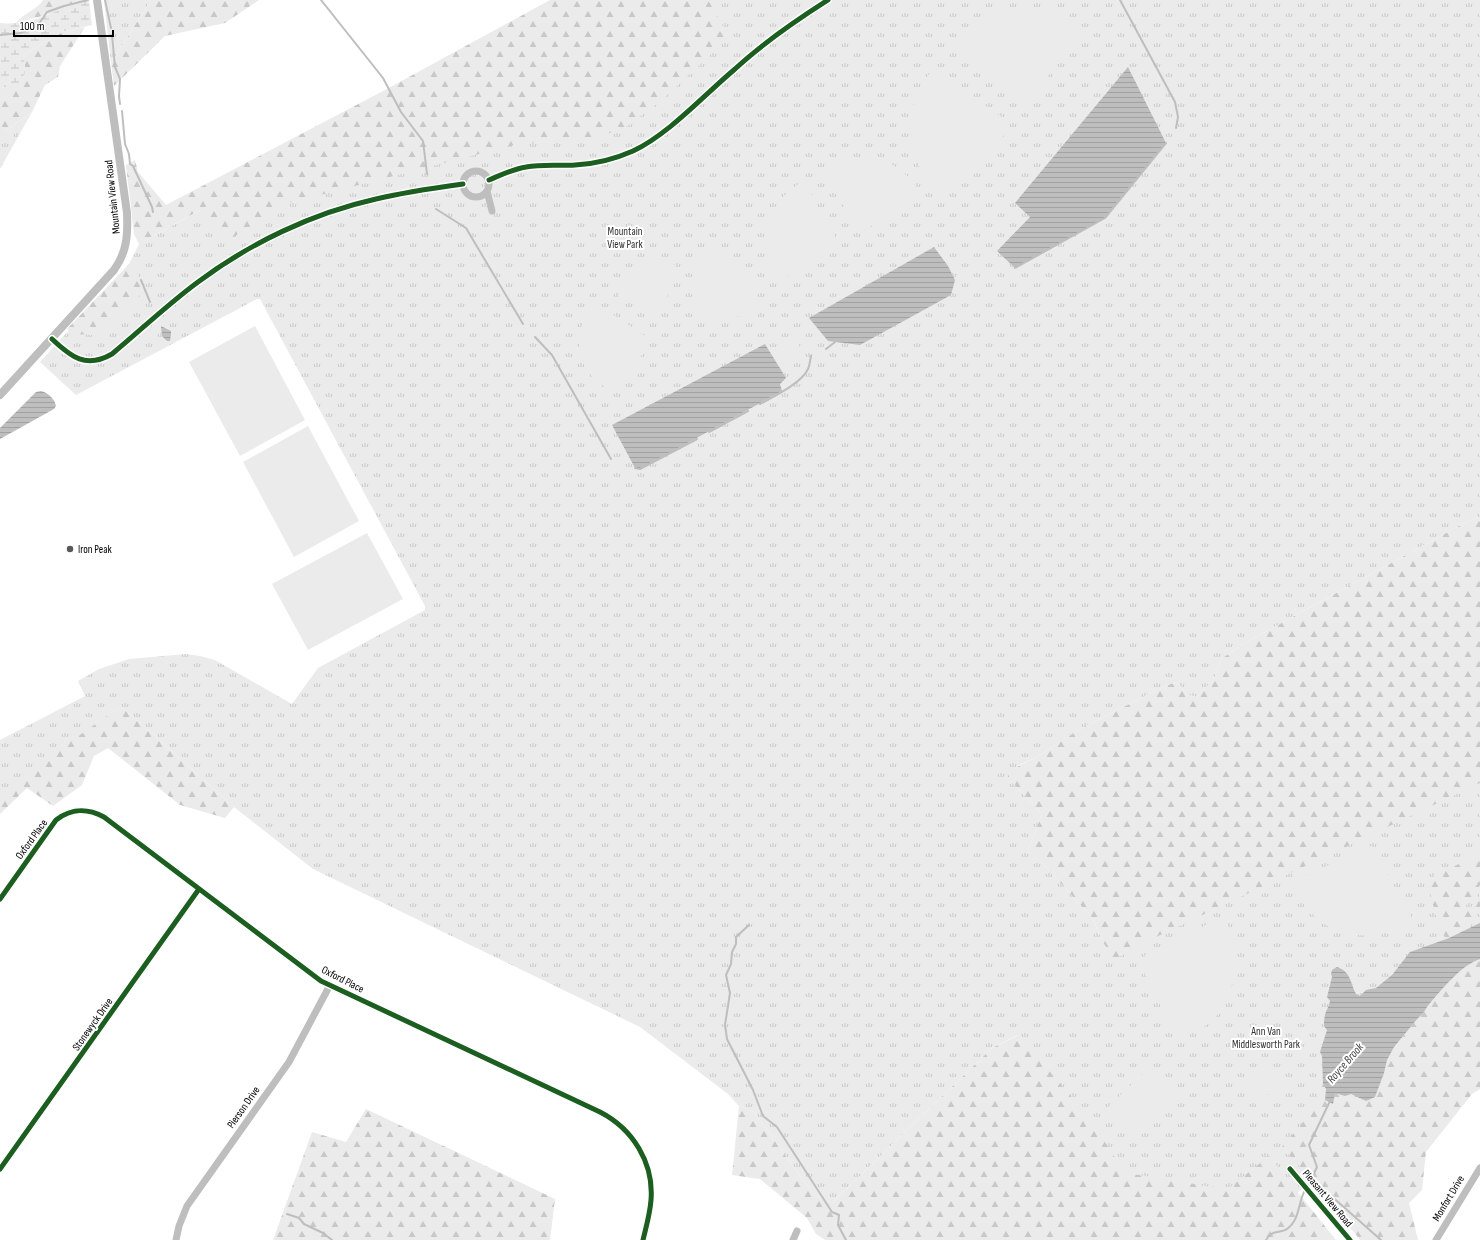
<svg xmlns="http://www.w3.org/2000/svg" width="1480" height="1240" viewBox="0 0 1480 1240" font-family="'Sofia Sans Condensed',sans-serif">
<defs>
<pattern id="grass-tufts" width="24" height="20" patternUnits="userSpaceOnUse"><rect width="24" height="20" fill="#ebebeb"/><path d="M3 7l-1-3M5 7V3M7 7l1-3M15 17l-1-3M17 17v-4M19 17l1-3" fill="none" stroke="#c8c8c8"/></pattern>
<pattern id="forest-firs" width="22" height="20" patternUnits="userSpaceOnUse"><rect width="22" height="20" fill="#ebebeb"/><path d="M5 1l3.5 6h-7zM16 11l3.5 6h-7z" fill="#c8c8c8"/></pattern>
<pattern id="wetland-marsh" width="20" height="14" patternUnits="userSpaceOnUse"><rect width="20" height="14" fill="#ebebeb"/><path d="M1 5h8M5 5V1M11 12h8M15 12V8" fill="none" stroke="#c8c8c8"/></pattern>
<pattern id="water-rules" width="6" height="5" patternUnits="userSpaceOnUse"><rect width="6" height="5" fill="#bebebe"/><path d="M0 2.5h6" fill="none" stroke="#a2a2a2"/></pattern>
</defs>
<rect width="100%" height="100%" fill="#fff"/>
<path fill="url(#grass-tufts)" d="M104,0H151L111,63Z
M580,0H1480V517L1468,521L1245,643L1221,659L1214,679L1197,697L1188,695L1177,682L1165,686L1082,728L1037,757L1017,766L1008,778L1042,814L1028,851L1044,865L1093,919L1102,940L1480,781V1040L1290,1199L1167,1228L1018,1035L992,1048L832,1203L814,1195L754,1112L739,1106L728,1094L640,1027L313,869L234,807L121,706L0,794V740L85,696L78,681L99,669L129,659L186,654L200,656L215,660L292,704L318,668L425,610V606L260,299H257L76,395L40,362L129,264L139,244Z
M32,112L0,169V131H5Z"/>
<path fill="url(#forest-firs)" d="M43,0H78L57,12L16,23C22,14 39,8 43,0Z
M151,0H259L225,23L165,36L114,86L111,63Z
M550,0H708L729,37L661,101L623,129L586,140L522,143L285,204L227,241L200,210L139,244L134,234L126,165L135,160L138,172L166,205L385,90Z
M85,27L60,66L58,77L45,85L32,112L5,131H0V88L20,85L25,73L24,55L62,32Z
M129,264L137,271L142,293L124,312L93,335L73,334L67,329Z
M1480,517V783L1154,938L1136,950L1113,959L1102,940L1093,919L1044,865L1028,851L1042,814L1008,778V771L1037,757L1082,728L1165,686L1177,682L1188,695L1197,697L1214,679L1221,659L1245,643L1468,521Z
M121,706L234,807L225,818L180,805L108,748L94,756L82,785L53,806L27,788L0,814V794L16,780Z
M1480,853V885L1465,907L1468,911L1480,895V914L1475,913L1470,929L1456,936L1445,938L1437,920L1428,885L1436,873L1451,868Z
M1480,959V1089L1472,1094L1426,1152L1422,1190L1409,1203L1418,1240H1360L1321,1191L1282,1147L1316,1107L1318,1083L1375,1097L1384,1073L1387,1060L1394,1047L1418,1018C1424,1014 1426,1007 1431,1002C1444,987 1461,965 1480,959Z
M1019,1035L1090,1119L1125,1173L1181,1181L1203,1186L1229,1188L1269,1156L1336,1240H825L816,1234L807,1218L760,1179L732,1175L739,1106L754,1112L814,1195L832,1203L992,1048Z
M366,1109L555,1199L550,1240H273L312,1132L346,1142Z"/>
<path fill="url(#wetland-marsh)" d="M78,0H89L92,25L62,32L24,55L25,73L20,86L0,88V23C26,26 56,13 78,0Z"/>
<path fill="#ebebeb" d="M1016,8C1041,7 1063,15 1082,32L1024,107L951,45C968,23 989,11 1016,8Z
M933,69L1007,121L1008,131L945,198C903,163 900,110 933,69Z
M859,157C887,157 908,170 921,195L865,230L856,228L823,171L836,162Z
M804,181L837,240L835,246L777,283C753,245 765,202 804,181Z
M693,252C733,248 761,276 758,315L698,320L692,314Z
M658,261L676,265L664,308L659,310L618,299C621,277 636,263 658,261Z
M596,303L648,338V347L613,391C575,375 568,332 596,303Z
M255,326L305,420L240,456L189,362Z
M795,338L806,358L797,362L787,343Z
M785,344L796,363L786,369L776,349Z
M308,426L359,521L294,557L243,462Z
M367,533L403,599L308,650L272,584Z
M1368,845L1373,847L1414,922C1403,926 1393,932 1382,934C1361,939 1330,932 1315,917C1306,907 1298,896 1289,885Z
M1224,916L1232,935L1234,954V976L1229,998L1219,1013L1207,1025L1178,1041L1141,966L1145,955Z
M1271,1064L1288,1083L1277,1093L1260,1075Z
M1150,1067L1177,1095L1135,1135L1108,1107Z
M1254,1080L1271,1098L1260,1109L1243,1090Z"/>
<path fill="url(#water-rules)" d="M1128,67L1166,143L1105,218L1015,268L997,251L1030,217L1015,203Z
M934,247L948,266L955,280L951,295L860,345L828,341L809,318Z
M161,326L171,331V334L170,341H167L162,336Z
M765,344L786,378L780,384L782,391L640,469L635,468L612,425Z
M41,391C47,392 55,399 56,406L54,409L0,439V428L36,392Z
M1480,923V959C1463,964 1443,988 1431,1002C1426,1007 1424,1014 1418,1018L1394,1047L1387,1060L1384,1073L1375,1097L1366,1101L1351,1094L1345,1096L1335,1093L1333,1104L1325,1100L1326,1089L1323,1084L1322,1056L1320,1052L1327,1030L1324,1026C1324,1023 1324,1019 1325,1015C1326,1010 1329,1007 1330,1001L1327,997L1332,977L1331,974L1332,970L1337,967C1351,972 1350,982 1356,994L1360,996L1366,990L1376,988L1392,975L1410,952L1449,938Z"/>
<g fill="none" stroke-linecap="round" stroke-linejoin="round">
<path stroke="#bebebe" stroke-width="2" d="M105,0L111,28
M321,0L383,78L401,112L423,141L427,174
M1120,0L1175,102L1178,117L1176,128
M0,35L20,33L38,25L47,12L64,6L88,0
M112,35L115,67L120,79L119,96L120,104
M122,111L125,144L129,154L130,164L133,166L152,207L153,212
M436,209L466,228L523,324
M1015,268L1105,218L1166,143
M141,280L150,302
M535,337L552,355L611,459
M826,349L835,342
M760,404C773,397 802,383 808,369C810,365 810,360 811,356
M709,432L748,411
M635,468L640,469L697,439
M749,925L736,937V944L732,952L731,964L726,975L730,993L725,1025L727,1039L753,1090L763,1116L777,1127L832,1212L839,1215L838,1225L846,1240
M1312,1179L1381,1240
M1308,1186L1317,1167L1309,1145L1330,1101
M287,1214L299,1218L304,1224L323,1233L332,1240
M1266,1240C1272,1229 1280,1234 1287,1229C1300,1220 1298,1202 1305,1190"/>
<path stroke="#bebebe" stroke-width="7" d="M463 184a13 13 0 1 1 26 0a13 13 0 1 1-26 0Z
M489,180C501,175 513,169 526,167C542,164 558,166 575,165C595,164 615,159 633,151C669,134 704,95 735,69C763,43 795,21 828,0
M487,191L492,211
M52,339C71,357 86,369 112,354C141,330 168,304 198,282C250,243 313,213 376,199C405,192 434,188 463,184
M0,899L56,820C72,808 87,808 104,817L321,981L600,1112C633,1129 654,1163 651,1200C650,1214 646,1227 643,1240
M0,1169L199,889
M1290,1169L1350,1240
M176,1240L179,1226L187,1206L289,1062L330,985
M793,1240L797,1231
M1436,1240L1480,1168"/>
<path stroke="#bebebe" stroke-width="8" d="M0,395L114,270C127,252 128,235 127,213L97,0"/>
<g stroke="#fff" stroke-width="8">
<path id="cycleway" d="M489,180C501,175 513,169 526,167C542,164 558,166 575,165C595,164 615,159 633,151C669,134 704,95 735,69C763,43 795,21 828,0
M52,339C71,357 86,369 112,354C141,330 168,304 198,282C250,243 313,213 376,199C405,192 434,188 463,184
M0,899L56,820C72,808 87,808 104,817L321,981L600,1112C633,1129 654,1163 651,1200C650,1214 646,1227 643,1240
M0,1169L199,889
M1290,1169L1350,1240"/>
</g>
<use href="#cycleway" stroke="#1b5e20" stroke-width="5"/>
</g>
<circle fill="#595959" stroke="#fff" stroke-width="1.5" cx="70" cy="549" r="4"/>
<g text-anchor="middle" stroke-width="4" stroke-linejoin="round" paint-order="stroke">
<g font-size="11" fill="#000" stroke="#fff">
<text transform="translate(112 197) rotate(-96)" y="4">Mountain View Road</text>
<text transform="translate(31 839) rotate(-54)" y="4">Oxford Place</text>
<text transform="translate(343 979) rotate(27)" y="4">Oxford Place</text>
<text transform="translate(92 1024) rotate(-55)" y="4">Stonewyck Drive</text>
<text transform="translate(243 1107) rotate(-55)" y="4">Pierson Drive</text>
<text transform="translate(1328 1198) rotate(50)" y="4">Pleasant View Road</text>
<text transform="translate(1448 1198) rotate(-59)" y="4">Monfort Drive</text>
</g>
<g font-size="11" fill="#323232" stroke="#fff">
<text x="625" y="235">Mountain<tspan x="625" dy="13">View Park</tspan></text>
<text x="1266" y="1035">Ann Van<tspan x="1266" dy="13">Middlesworth Park</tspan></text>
</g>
<g font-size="11" fill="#000" stroke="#fff" text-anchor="start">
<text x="78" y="553">Iron Peak</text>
</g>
<g font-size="12" font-style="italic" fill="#434343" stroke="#fff">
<text transform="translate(1345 1063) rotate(-49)" y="4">Royce Brook</text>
</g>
</g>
<path d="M14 30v6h99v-6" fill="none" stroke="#000000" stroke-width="2"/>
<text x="20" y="30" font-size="12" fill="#000000" stroke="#ffffff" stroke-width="3" paint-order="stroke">100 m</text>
</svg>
